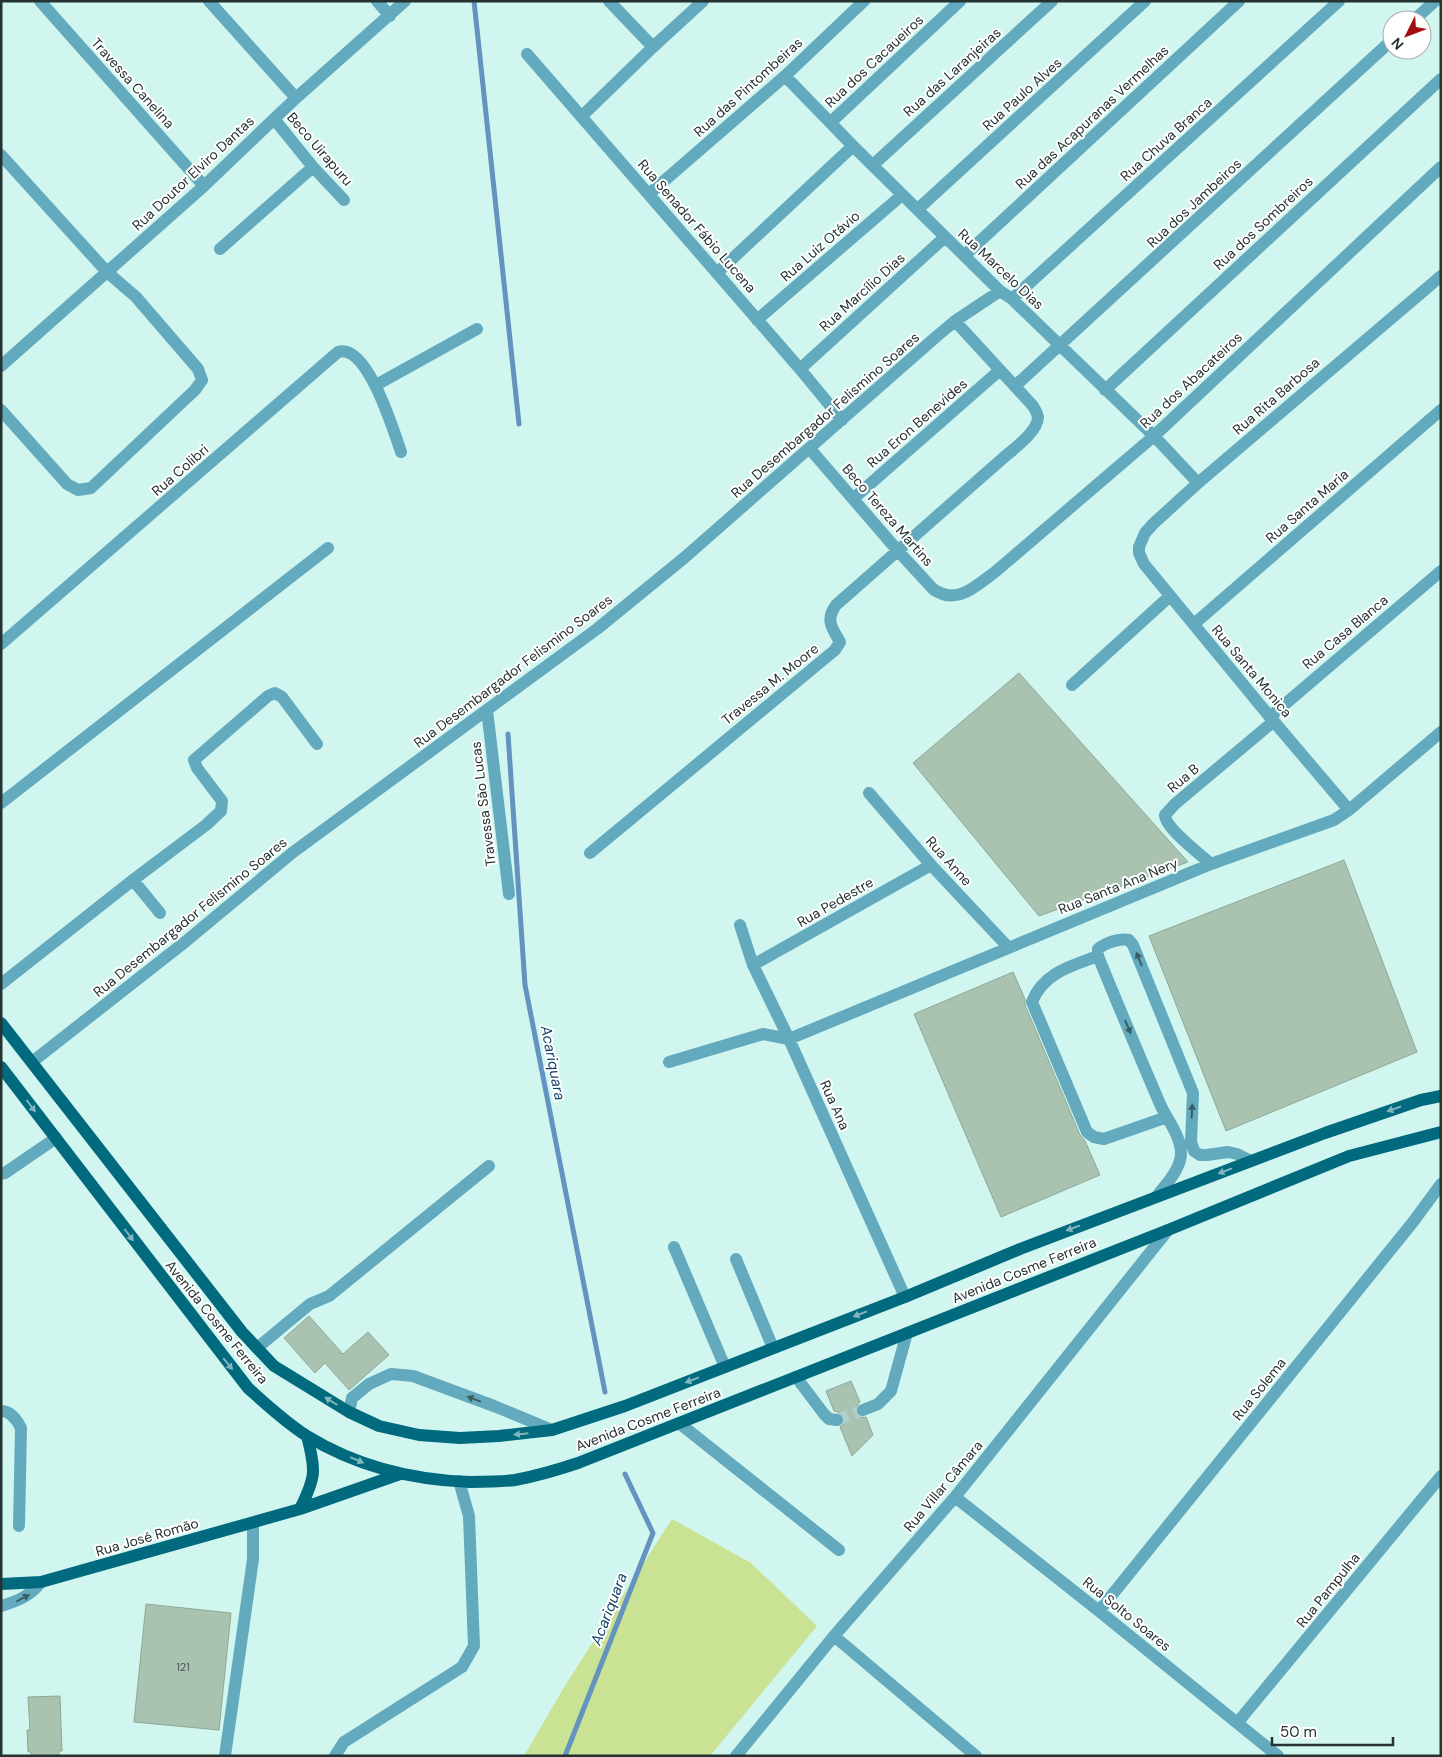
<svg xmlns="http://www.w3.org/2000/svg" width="1442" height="1757" viewBox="0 0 1442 1757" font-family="'DM Sans',sans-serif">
<rect width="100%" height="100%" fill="#d1f6f0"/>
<path fill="#c9e293" d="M672,1519L751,1563L817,1626L710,1756H524L566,1684Z"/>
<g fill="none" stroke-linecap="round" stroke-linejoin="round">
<path stroke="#6393be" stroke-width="5" d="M474,1L519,424
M508,734L525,985L605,1392
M565,1756L653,1533L625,1474"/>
</g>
<path fill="#a9c3b0" stroke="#8ea896" d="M1019,673L1188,862L1039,916L913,763Z
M1344,860L1417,1052L1226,1131L1149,936Z
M1013,972L1025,999V1005L1080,1135L1085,1141L1100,1175L1001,1217L914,1014Z
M309,1316L343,1354L368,1332L389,1355L349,1390L325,1363L315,1373L284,1338Z
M851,1381L860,1402L855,1408L856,1413L861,1418L866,1417L873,1435L852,1456L840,1427L844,1424L845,1417L841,1413L834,1411L826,1391Z
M146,1604L231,1613L219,1730L134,1722Z
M60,1696L62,1751H59V1756H32L31,1752H28L27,1730H30L28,1697Z"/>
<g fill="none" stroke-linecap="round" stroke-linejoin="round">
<path stroke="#aecfca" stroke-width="12" stroke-dasharray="12 6" stroke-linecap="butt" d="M837,1420L863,1410"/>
<path stroke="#64aabe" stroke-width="12" d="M40,1L204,186
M209,1L296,98
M377,1L390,16
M609,1L653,47
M1414,20L1435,1
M527,54L800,369L842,420
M785,76L853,146L1000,291L1012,299L1154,436L1198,483
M582,116L653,47L703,1
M274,119L313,167L344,200
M831,122L960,1
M1,155L107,272L136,297L198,369L202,380L195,390L91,488L78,490L67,484L1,410
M873,165L1052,1
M649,194L785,76L864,1
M918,209L1145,1
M220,249L313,167
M965,255L1239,1
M717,273L853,146
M1012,299L1339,1
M757,320L902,195
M1,366L204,186L296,98L405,1
M800,369L945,237
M376,385L477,329
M1015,386L1392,40
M1105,390L1441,79
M810,449L898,551L933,589C957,606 976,586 995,572L1154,436L1441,167
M854,498L1000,370
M1194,624L1441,410
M1,644L338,352C367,342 394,432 401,452
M1072,685L1170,596
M487,710L509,894
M1270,717L1441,571
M869,793L931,865L1008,947
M1,803L328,548
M1349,810L1270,717L1144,564L1139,553V547L1145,533L1153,524L1198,483L1441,276
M590,853L835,650L840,642C832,628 825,620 836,605L1002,459C1012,450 1038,432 1038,417C1037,413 1035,409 1033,406L955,321
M1211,864C1200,854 1165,828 1165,815L1175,804L1274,721
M133,880L160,913
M740,925L753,965L789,1039L905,1297
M1098,956C1071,966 1043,973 1032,1002L1087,1132L1094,1137L1104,1139L1167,1117
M753,965L931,865
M1,984L133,880L206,825L221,811L222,801L197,768L194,760L268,696L275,693L282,697L317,744
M789,1039L1211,864L1334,820L1349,810L1441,732
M32,1062L185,942L292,853L597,629L684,558L937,336L955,321L1000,291
M669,1062L763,1034L789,1039
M1,1174L5,1173L56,1138
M1157,1196C1166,1184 1181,1169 1181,1153C1181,1136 1167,1120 1160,1104C1139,1055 1118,1005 1098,956V949C1105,943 1119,938 1129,940L1133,945L1193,1093L1191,1142L1194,1151L1200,1155H1207L1228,1152L1237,1154L1251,1161
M674,1247L725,1367
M736,1259L773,1348
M257,1348L310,1304L329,1296L489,1166
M796,1377L824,1414L829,1419L837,1420
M863,1410L878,1404L891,1391L907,1333
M1,1411C11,1411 17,1420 21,1428L19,1526
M349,1412L352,1398L369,1384L391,1374L413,1376L494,1406L552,1430
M679,1423L839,1550
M955,1497L1099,1611L1278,1756
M1,1606C18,1601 30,1596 41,1582
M1099,1611L1413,1222L1441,1184
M834,1636L976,1756
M1238,1722L1441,1476
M225,1756L253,1559V1523
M335,1756L344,1742L462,1667L474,1646L469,1516L459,1481
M736,1756L834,1636L955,1497L1168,1230"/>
<path stroke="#016a7e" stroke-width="12" d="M1,1023L242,1332L274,1366L349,1412L379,1426L419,1435L460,1438L499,1436L552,1430L625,1406L905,1297L1020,1249L1325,1133L1421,1100L1441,1096
M1,1067L248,1388C267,1405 285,1422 307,1436C356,1466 412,1480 470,1482C485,1482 501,1482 515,1480C537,1476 557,1470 578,1463L1168,1230L1349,1156L1441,1132
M300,1509C316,1477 316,1470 307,1436
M1,1584L41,1582L300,1509L400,1474"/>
</g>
<defs><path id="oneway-solid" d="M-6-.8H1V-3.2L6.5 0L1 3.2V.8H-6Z" transform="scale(1.25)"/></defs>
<g fill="#3a5d62">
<use href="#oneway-solid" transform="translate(1139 959) rotate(-112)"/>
<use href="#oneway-solid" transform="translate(1128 1027) rotate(67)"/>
<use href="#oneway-solid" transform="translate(1192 1111) rotate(-87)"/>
<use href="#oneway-solid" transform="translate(474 1399) rotate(-160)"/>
<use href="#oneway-solid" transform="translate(23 1598) rotate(-28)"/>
</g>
<g fill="#80b4be">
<use href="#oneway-solid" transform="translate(31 1106) rotate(53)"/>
<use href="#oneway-solid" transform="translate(1394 1109) rotate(161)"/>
<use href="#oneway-solid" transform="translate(1225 1171) rotate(159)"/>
<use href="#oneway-solid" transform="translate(1073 1228) rotate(159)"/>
<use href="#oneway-solid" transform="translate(129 1235) rotate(53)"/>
<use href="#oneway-solid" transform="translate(860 1314) rotate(159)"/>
<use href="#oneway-solid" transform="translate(228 1364) rotate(51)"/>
<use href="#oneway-solid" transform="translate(692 1380) rotate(159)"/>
<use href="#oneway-solid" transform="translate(331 1401) rotate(-148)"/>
<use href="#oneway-solid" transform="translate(521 1434) rotate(174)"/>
<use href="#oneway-solid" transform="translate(357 1460) rotate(23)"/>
</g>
<g text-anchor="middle" stroke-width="4" stroke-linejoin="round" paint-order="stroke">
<g font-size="11" fill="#455751">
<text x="183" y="1671">121</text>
</g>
<g font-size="14" fill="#243331" stroke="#fff">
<text transform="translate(874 61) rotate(-43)" y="5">Rua dos Cacaueiros</text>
<text transform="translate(952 72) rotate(-42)" y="5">Rua das Laranjeiras</text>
<text transform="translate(133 83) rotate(48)" y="5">Travessa Canelina</text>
<text transform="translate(748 87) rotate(-42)" y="5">Rua das Pintombeiras</text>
<text transform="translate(1022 94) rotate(-42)" y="5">Rua Paulo Alves</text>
<text transform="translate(1092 117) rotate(-43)" y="5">Rua das Acapuranas Vermelhas</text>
<text transform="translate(1166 139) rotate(-42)" y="5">Rua Chuva Branca</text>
<text transform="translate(320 149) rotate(49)" y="5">Beco Uirapuru</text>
<text transform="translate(193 173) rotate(-43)" y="5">Rua Doutor Elviro Dantas</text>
<text transform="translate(1194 203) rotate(-43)" y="5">Rua dos Jambeiros</text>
<text transform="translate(1263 223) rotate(-43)" y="5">Rua dos Sombreiros</text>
<text transform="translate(697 226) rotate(49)" y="5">Rua Senador Fábio Lucena</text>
<text transform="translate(820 246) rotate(-41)" y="5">Rua Luiz Otávio</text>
<text transform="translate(1001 269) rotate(43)" y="5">Rua Marcelo Dias</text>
<text transform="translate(862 292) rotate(-42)" y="5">Rua Marcílio Dias</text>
<text transform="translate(1191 380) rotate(-43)" y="5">Rua dos Abacateiros</text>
<text transform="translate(1276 396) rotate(-41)" y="5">Rua Rita Barbosa</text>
<text transform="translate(825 415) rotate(-41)" y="5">Rua Desembargador Felismino Soares</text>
<text transform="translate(917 423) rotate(-41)" y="5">Rua Eron Benevides</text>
<text transform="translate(180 470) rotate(-41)" y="5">Rua Colibri</text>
<text transform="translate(1307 506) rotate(-41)" y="5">Rua Santa Maria</text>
<text transform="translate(888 515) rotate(49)" y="5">Beco Tereza Martins</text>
<text transform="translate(1345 632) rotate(-40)" y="5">Rua Casa Blanca</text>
<text transform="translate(513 671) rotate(-37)" y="5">Rua Desembargador Felismino Soares</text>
<text transform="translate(1252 671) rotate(50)" y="5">Rua Santa Monica</text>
<text transform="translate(770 684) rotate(-39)" y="5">Travessa M. Moore</text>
<text transform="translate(1183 778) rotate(-40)" y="5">Rua B</text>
<text transform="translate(483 804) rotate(-97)" y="5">Travessa São Lucas</text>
<text transform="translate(949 861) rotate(48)" y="5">Rua Anne</text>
<text transform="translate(1118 886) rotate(-22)" y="5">Rua Santa Ana Nery</text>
<text transform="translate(835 902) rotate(-30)" y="5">Rua Pedestre</text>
<text transform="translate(190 917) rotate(-39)" y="5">Rua Desembargador Felismino Soares</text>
<text transform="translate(835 1105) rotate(66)" y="5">Rua Ana</text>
<text transform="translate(1024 1270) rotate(-22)" y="5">Avenida Cosme Ferreira</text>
<text transform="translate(217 1322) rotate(51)" y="5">Avenida Cosme Ferreira</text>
<text transform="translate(1259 1389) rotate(-51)" y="5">Rua Solema</text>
<text transform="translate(648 1419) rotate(-21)" y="5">Avenida Cosme Ferreira</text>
<text transform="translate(943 1486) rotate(-50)" y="5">Rua Villar Câmara</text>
<text transform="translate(147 1537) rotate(-16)" y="5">Rua José Romão</text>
<text transform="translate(1328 1590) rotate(-51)" y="5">Rua Pampulha</text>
<text transform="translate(1127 1614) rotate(39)" y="5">Rua Solto Soares</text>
</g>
<g font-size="15" font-style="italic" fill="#144168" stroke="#fff">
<text transform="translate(553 1063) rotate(79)" y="5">Acariquara</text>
<text transform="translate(609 1609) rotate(-69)" y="5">Acariquara</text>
</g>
</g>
<rect width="1442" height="1757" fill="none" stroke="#243331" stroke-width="5"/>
<g transform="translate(1407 35) rotate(228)"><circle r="24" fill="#ffffff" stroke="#a7adad"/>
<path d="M0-4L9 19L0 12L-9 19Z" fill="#a40d10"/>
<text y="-8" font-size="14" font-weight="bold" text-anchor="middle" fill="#243331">N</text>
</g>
<path d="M1272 1737v8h121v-8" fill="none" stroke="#243331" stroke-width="2.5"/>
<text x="1280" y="1737" font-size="15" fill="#243331" stroke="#ffffff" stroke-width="4" paint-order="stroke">50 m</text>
</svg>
